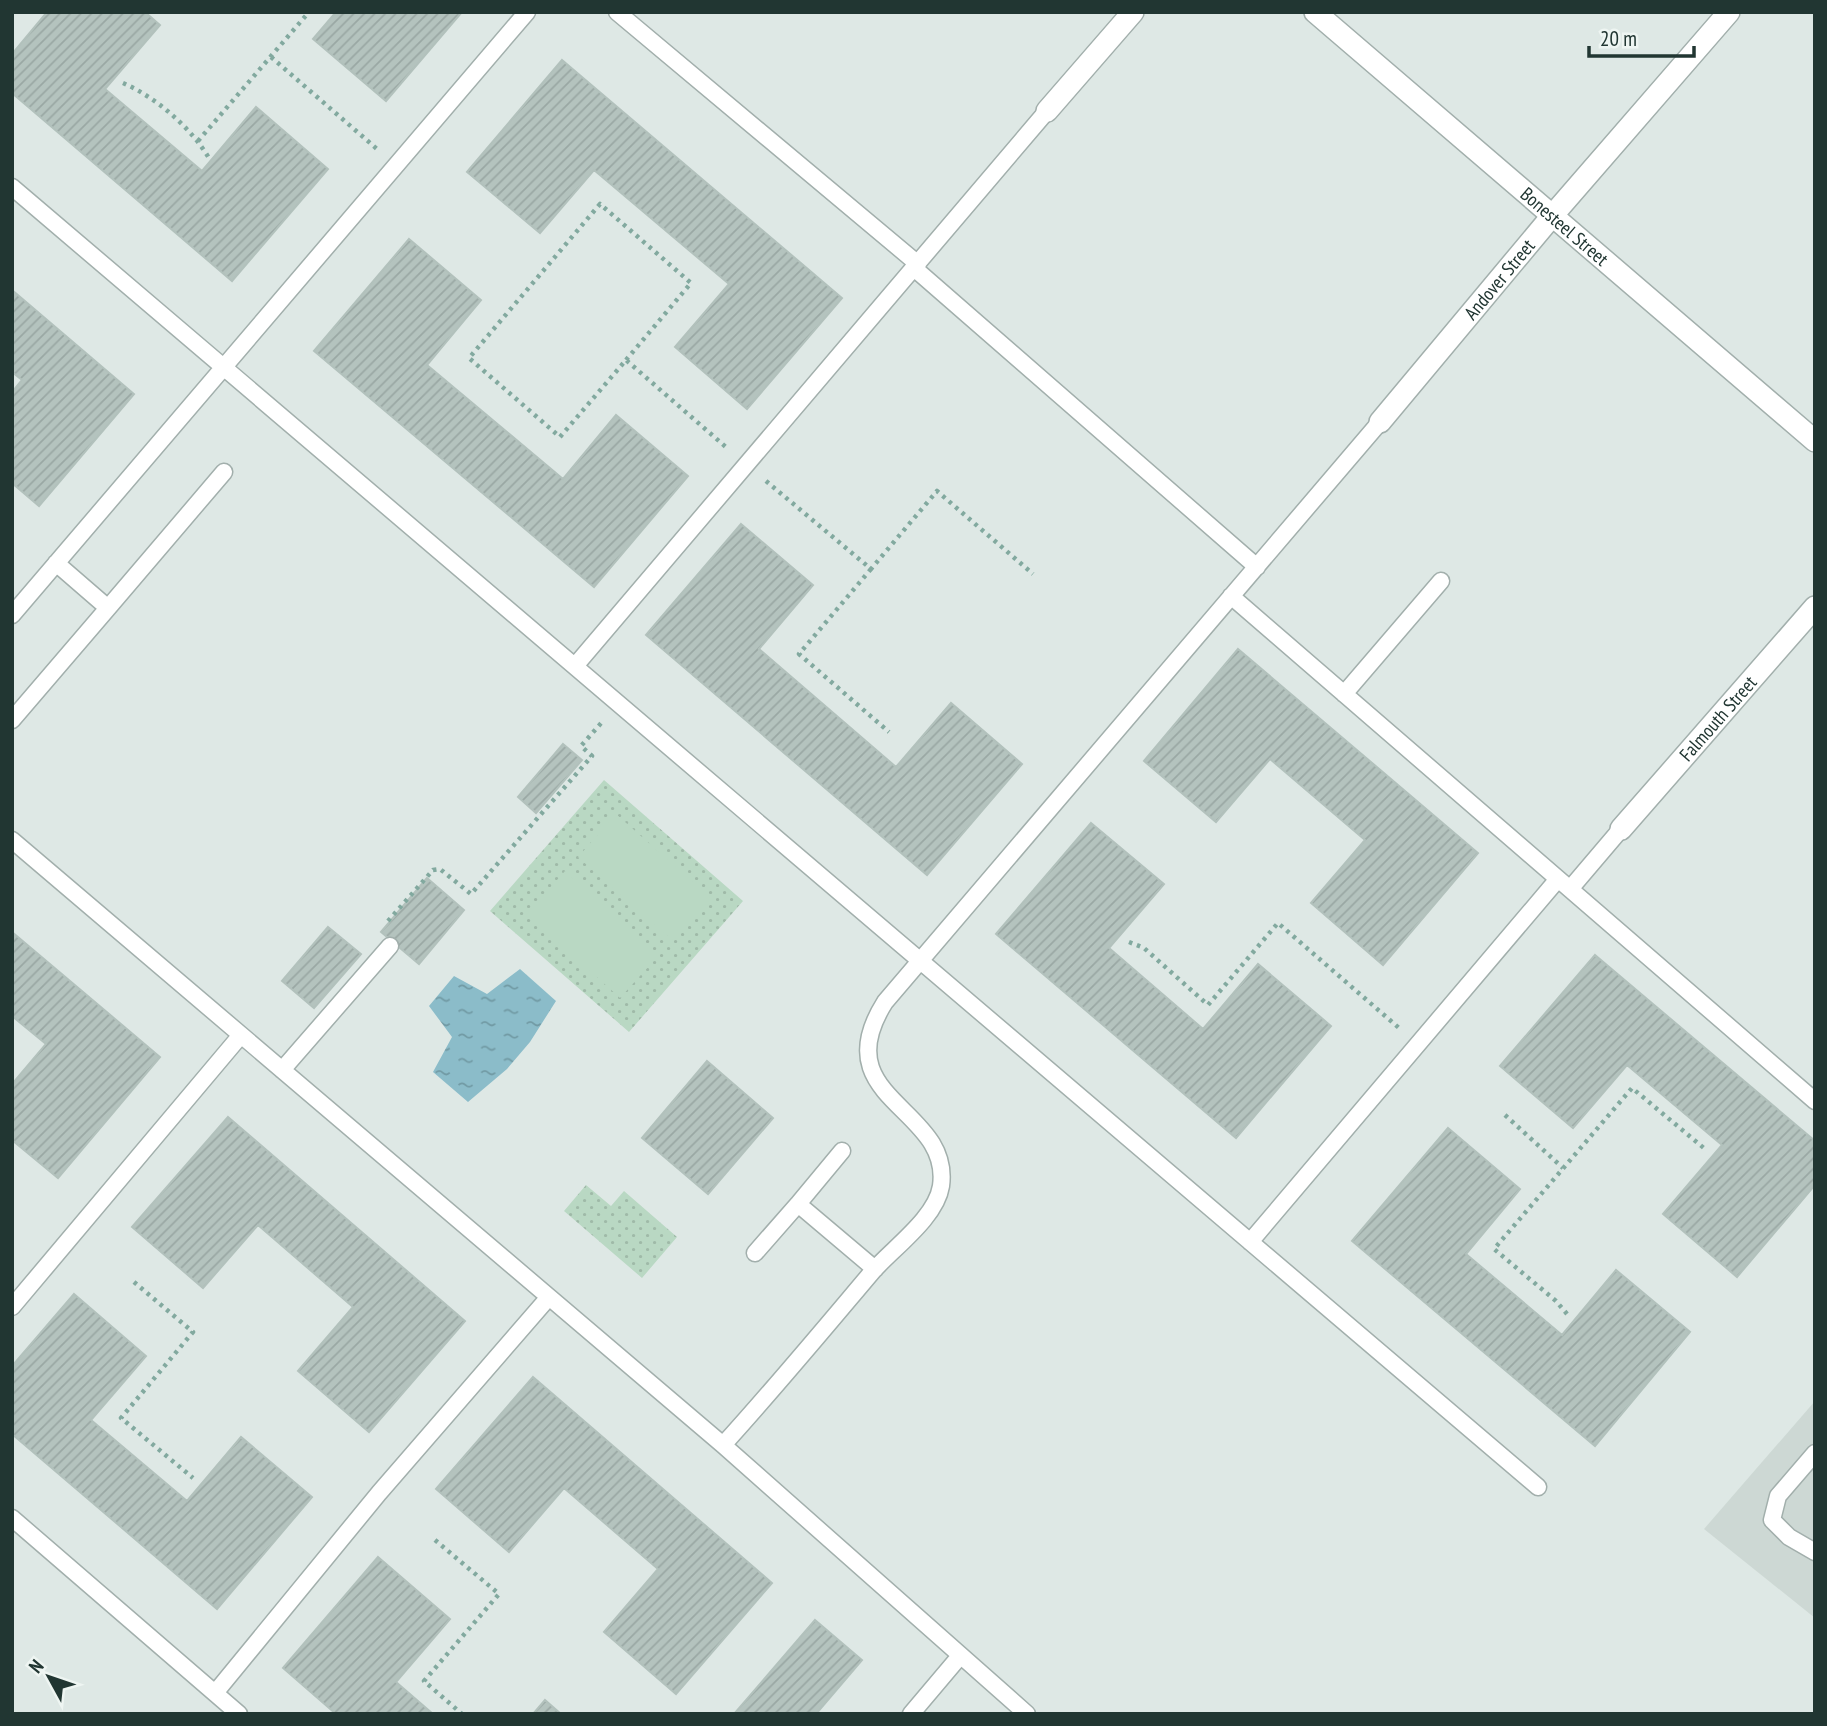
<svg xmlns="http://www.w3.org/2000/svg" width="1827" height="1726" viewBox="0 0 1827 1726" font-family="'PT Sans Narrow',sans-serif">
<defs>
<pattern id="grass-dots" width="8" height="8" patternUnits="userSpaceOnUse" patternTransform="scale(1.75)"><rect width="8" height="8" fill="#b9d8c3"/><path d="M2 2h.1M6 6h.1" fill="none" stroke="#9fbaa8" stroke-width="1.8" stroke-linecap="round"/></pattern>
<pattern id="water-ripples" width="26" height="14" patternUnits="userSpaceOnUse" patternTransform="scale(1.75)"><rect width="26" height="14" fill="#8bbcc9"/><path d="M2 4q2-2 4 0t4 0M15 11q2-2 4 0t4 0" fill="none" stroke="#719aa4"/></pattern>
<pattern id="building-hatch" width="6" height="6" patternUnits="userSpaceOnUse" patternTransform="scale(1.75)"><rect width="6" height="6" fill="#b4c3be"/><path d="M-1 1l2-2M0 6l6-6M5 7l2-2" fill="none" stroke="#9aa8a4"/></pattern>
</defs>
<rect width="100%" height="100%" fill="#dee8e5"/>
<path fill="#cdd8d4" d="M1815,1401V1618L1704,1529Z"/>
<path fill="url(#grass-dots)" d="M604,780L743,901L629,1032L490,911Z
M586,1185L611,1206L624,1191L677,1237L642,1278L564,1211Z"/>
<path fill="#b9d8c3" d="M616,814L710,897L672,940L578,857Z
M565,871L659,955L620,998L527,914Z"/>
<path fill="url(#water-ripples)" d="M520,969L556,1001L530,1042L507,1069L468,1102L433,1072L452,1037L429,1006L454,976L487,994Z"/>
<path fill="url(#building-hatch)" stroke="#b2c1bc" stroke-width="2" d="M47,12H145L160,25L105,89L202,171L256,107L328,169L232,281L12,93V54Z
M336,12H462L386,101L313,39Z
M562,60L842,298L747,409L675,347L729,284L594,170L540,233L467,172Z
M409,239L481,300L427,365L563,479L616,415L688,476L594,587L314,351Z
M12,290L134,394L39,506L12,483V392L22,380L12,372Z
M741,524L813,585L759,649L896,767L951,703L1022,764L927,875L646,635Z
M1238,649L1478,853L1383,965L1311,903L1365,840L1270,759L1216,822L1144,761Z
M563,744L582,760L536,813L518,797Z
M1091,823L1164,884L1109,948L1203,1029L1258,964L1331,1026L1236,1138L996,934Z
M427,878L464,910L419,964L381,932Z
M328,927L361,954L314,1008L282,981Z
M12,932L160,1057L58,1178L12,1140V1084L46,1044L12,1016Z
M1595,955L1815,1141V1185L1737,1277L1663,1214L1722,1145L1627,1065L1573,1128L1500,1066Z
M707,1061L773,1118L708,1194L642,1138Z
M228,1117L465,1321L369,1432L298,1371L353,1307L258,1225L203,1288L132,1227Z
M1448,1128L1520,1189L1466,1254L1562,1335L1616,1270L1690,1332L1595,1446L1352,1241Z
M74,1294L146,1356L91,1420L187,1501L241,1437L312,1497L217,1609L12,1434V1366Z
M533,1377L772,1583L676,1694L604,1632L658,1569L564,1488L509,1552L436,1489Z
M378,1557L450,1619L396,1682L433,1714H336L283,1668Z
M815,1620L862,1660L816,1714H734Z
M545,1700L561,1714H533Z"/>
<g fill="none" stroke-linecap="round" stroke-linejoin="round">
<g stroke="#a2afac" stroke-width="19">
<path id="service" d="M617,12L918,264
M12,187L1538,1487
M914,268L1257,567
M1231,596L1815,1101
M108,608L224,472
M12,615L527,12
M575,666L1047,111
M1344,694L1441,581
M12,720L108,608L56,563
M12,840L723,1445L1027,1714
M1570,889L1621,829
M282,1070L390,946
M798,1204L842,1151
M1250,1242L1558,879
M755,1253L798,1204L875,1269
M12,1307L241,1035
M723,1445C774,1389 823,1330 872,1272C893,1248 936,1218 941,1186C952,1107 823,1100 885,1002L1380,422
M1815,1453L1778,1496L1772,1520L1789,1537L1815,1552
M12,1518L239,1714
M215,1693L379,1493L549,1297
M911,1714L960,1656"/>
</g>
<g stroke="#a2afac" stroke-width="24">
<g id="minor">
<path id="s1" d="M1315,12L1815,441"/>
<path d="M1047,111L1133,12"/>
<path id="s2" d="M1380,422L1552,216L1729,12"/>
<path id="s3" d="M1621,829L1815,607"/>
</g>
</g>
<path stroke="#82a99f" stroke-width="4.5" stroke-dasharray="3.5 5" stroke-linecap="butt" d="M271,57L377,149
M123,83C157,98 190,127 209,158
M198,141L309,12
M626,360L691,283L600,204L469,358L560,437L626,360L727,448
M766,481L871,569L937,491L1033,574
M871,569L799,654L889,732
M388,921L433,870L440,869L471,894L592,756L581,746L603,721
M1129,942L1144,948L1208,1005L1278,923L1399,1028
M1505,1115L1563,1168
M134,1282L193,1332L121,1418L193,1478
M1567,1314L1556,1301L1494,1249L1632,1088L1705,1149
M435,1540L499,1594L424,1681L462,1714"/>
<use href="#service" stroke="#fff" stroke-width="16"/>
<use href="#minor" stroke="#fff" stroke-width="21"/>
</g>
<g text-anchor="middle" stroke-width="5" stroke-linejoin="round" paint-order="stroke">
<g font-size="19" fill="#213632" stroke="#eef5f2">
<text dy="7" stroke="none"><textPath href="#s1" startOffset="329">Bonesteel Street</textPath></text>
<text dy="7" stroke="none"><textPath href="#s2" startOffset="186">Andover Street</textPath></text>
<text dy="7" stroke="none"><textPath href="#s3" startOffset="147">Falmouth Street</textPath></text>
</g>
</g>
<rect width="1827" height="1726" fill="none" stroke="#213632" stroke-width="28"/>
<g transform="translate(49 1677) rotate(310)" stroke="#eef5f2" stroke-width="5" paint-order="stroke">
<path d="M0-5L12 26L0 18L-12 26Z" fill="#213632"/>
<text y="-10" font-size="19" font-weight="bold" text-anchor="middle" fill="#213632">N</text>
</g>
<path d="M1589 46v10h105v-10" fill="none" stroke="#213632" stroke-width="3.5"/>
<text x="1600" y="46" font-size="21" fill="#213632" stroke="#eef5f2" stroke-width="5" paint-order="stroke">20 m</text>
</svg>
